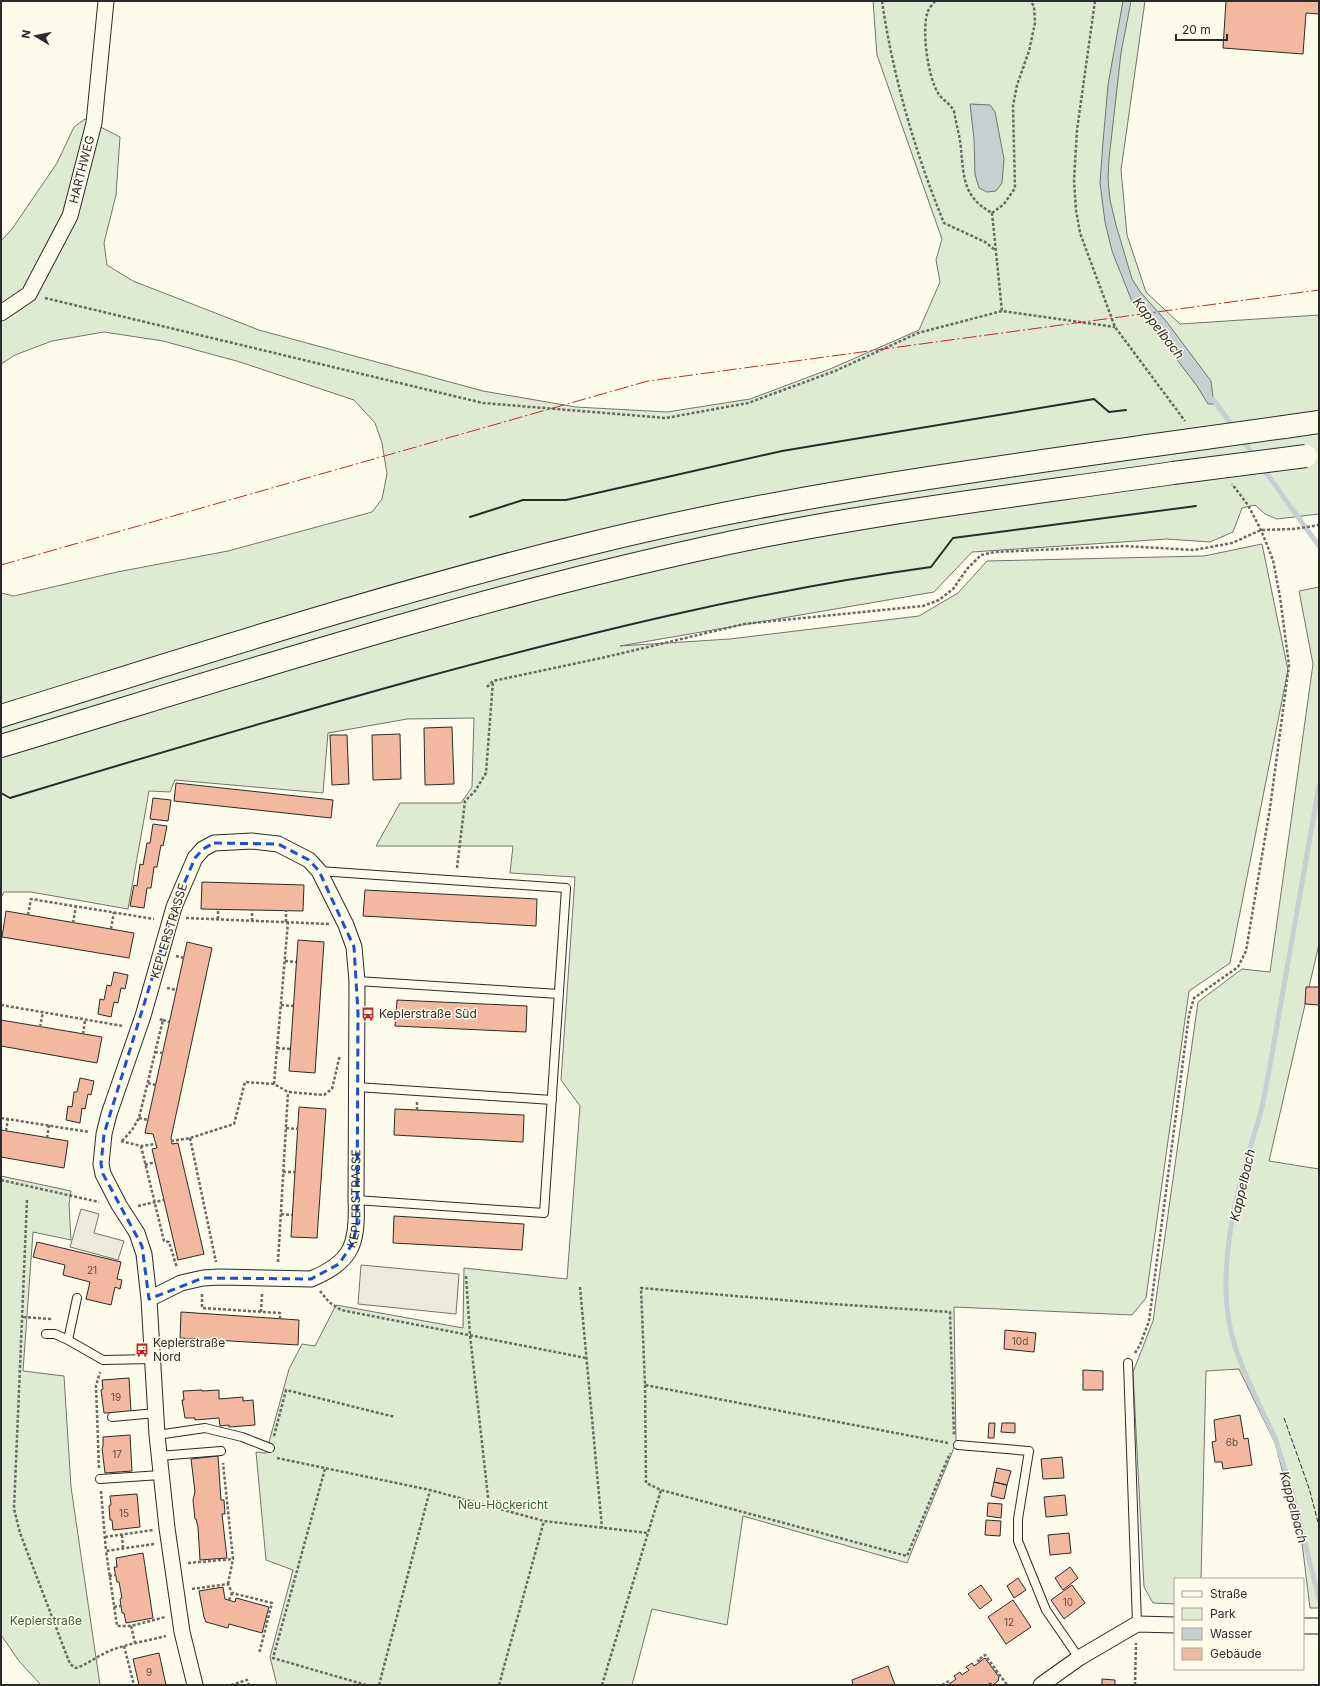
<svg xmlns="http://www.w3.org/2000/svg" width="1320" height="1686" viewBox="0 0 1320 1686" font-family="Inter,sans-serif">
<rect width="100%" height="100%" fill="#fdfbea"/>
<path fill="#deebd1" stroke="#74746e" d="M873,1H1145L1121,170L1127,235L1146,292L1180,324L1319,315V514L1277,519L1265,514L1255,505L1242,508L1233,532L1210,542L1167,539L972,552L934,592L620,646L730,639L919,616L958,593L987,561L1204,556L1262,544L1288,670L1230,963L1189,991L1146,1298L1132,1315L954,1307L956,1443L907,1563L743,1516L727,1625L652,1609L632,1685H277L270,1657L293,1570L266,1560L256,1452L266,1453L289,1369L302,1344L315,1346L336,1305L463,1328L464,1268L567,1279L580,1106L561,1080L575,877L510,873L513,846H376L400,803H461L472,787L474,718L407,719L328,733L323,793L175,780L170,792L149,791L128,909L31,892H4L1,898V593L14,596L117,572L228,551L372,512L382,499L387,474L382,443L375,423L354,400L240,362L163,341L104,332L52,341L15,355L1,364V241L12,229L57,163L74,127L85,119L120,137L116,195L104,243L107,265L133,281L259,330L483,391L576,407L667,412L750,399L830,369L919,330L940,282L936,260L942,239L877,55Z
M1319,587V944L1269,1161L1319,1169V1608H1310L1302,1543L1275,1443L1239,1369L1206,1371L1201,1579H1175V1604L1153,1603L1144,1587L1133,1372L1153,1321L1198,1002L1242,969L1270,972L1313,664L1299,591Z
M1,1176L71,1191L69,1204L71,1240L33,1232L23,1371L64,1376L71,1487L100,1685H41L19,1661L1,1635Z"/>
<path fill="#eceadb" stroke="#74746e" d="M81,1209L99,1214L94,1233L124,1241L118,1260L70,1247Z
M361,1265L459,1274L456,1314L358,1304Z"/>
<path fill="#c7d0d0" stroke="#74746e" d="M1123,1H1131L1121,53L1109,159L1108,179L1110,200L1116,225L1132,279L1141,293L1166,321L1211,381L1213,397L1218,404H1208L1197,386L1131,299L1112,251L1105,222L1100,183L1103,142L1108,85Z
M970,104L990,105L995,112L1004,159L1002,183L996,191L987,192L979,188L975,174L974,139Z"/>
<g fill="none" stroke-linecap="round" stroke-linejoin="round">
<path stroke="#c7d0d0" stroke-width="5" d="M1213,399L1234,428
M1241,438L1255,457
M1262,467L1319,546
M1319,786L1269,1071C1266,1085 1264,1101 1260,1115C1243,1171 1226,1225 1226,1284C1225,1332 1241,1366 1261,1408C1266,1420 1273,1431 1277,1444C1294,1494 1306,1548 1319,1599"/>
</g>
<path fill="#f2b8a0" stroke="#2b2b2b" d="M1226,1H1319V14L1306,13L1303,54L1223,48Z
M452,727L454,784L425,785L424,728Z
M400,734L401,779L373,780L372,735Z
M330,735H347L349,784L332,785Z
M176,783L333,800L331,818L174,801Z
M153,798L171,800L168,821L150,819Z
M153,824L167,826L163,846L161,845L157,867H154L151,888H147L144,908L130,906L134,885L137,886L140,864L143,865L147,843H150Z
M202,882L304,885L303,911L201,909Z
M365,890L537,899L536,926L363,916Z
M6,911L134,933L129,958L2,937Z
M298,940L324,942L315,1073L289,1071Z
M187,942L212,948L171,1138L172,1144L178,1143L204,1254L178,1260L152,1149L157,1148L153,1134L145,1133Z
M114,972L128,975L125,989L121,988L118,1003L114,1002L111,1017L98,1014L100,999L104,1000L107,985L111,986Z
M1306,987H1319V1005L1305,1004Z
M397,1000L527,1006L526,1032L395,1026Z
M1,1020L102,1037L97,1063L1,1046Z
M80,1078L94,1081L91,1095L88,1094L85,1109L82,1108L80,1123L66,1120L68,1106L72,1107L74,1092H77Z
M299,1107L326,1109L317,1238L291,1237Z
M395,1109L524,1115L523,1142L394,1135Z
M1,1130L68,1141L64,1168L1,1157Z
M394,1216L524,1224L522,1250L393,1243Z
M37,1242L121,1262L117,1279L122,1280L120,1289L115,1287L111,1305L86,1299L90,1282L63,1275L65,1265L33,1257Z
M181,1312L299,1320L298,1345L180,1338Z
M1005,1330L1036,1333L1034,1352L1004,1349Z
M1083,1370L1103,1371V1390H1083Z
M129,1378L131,1412L104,1413L101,1390L103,1389L102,1380Z
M202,1390V1391L219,1390V1399L243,1397V1401L253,1400L255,1425L229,1427V1425L220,1426L219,1418L195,1420V1418H185L182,1400H184L183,1391Z
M1240,1415L1244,1439L1248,1438L1252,1465L1223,1469L1222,1462H1215L1212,1442L1216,1441L1214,1420Z
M989,1423H995L994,1438H988Z
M1002,1423H1015V1433L1001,1432Z
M130,1435L132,1471L105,1473L102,1448L103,1447V1437Z
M218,1456L221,1500H224L225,1514H222L227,1558L200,1560L198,1527L196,1519H195L193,1500L195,1492L191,1459Z
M1062,1457L1064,1478L1043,1479L1041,1459Z
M997,1468L1011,1471L1007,1485L994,1482Z
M994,1482L1007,1485L1004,1499L991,1496Z
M137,1494L140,1527L113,1530L112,1520H110L109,1506L111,1505L110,1496Z
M1065,1495L1067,1515L1046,1517L1044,1497Z
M988,1503L1002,1504L1001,1518L987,1516Z
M986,1520L1001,1521L1000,1536L985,1535Z
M1069,1533L1071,1553L1050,1555L1048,1535Z
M143,1553L153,1618L126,1623L124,1613H122L120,1599L122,1598L119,1582H117L114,1567H117L116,1558Z
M1070,1567L1078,1578L1063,1590L1055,1578Z
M1018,1578L1026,1590L1014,1598L1007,1586Z
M981,1585L992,1600L980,1609L968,1594Z
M1072,1585L1085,1603L1064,1619L1051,1600Z
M223,1587L225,1599L235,1602L236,1598L269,1607L262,1633L229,1624L228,1628L206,1622L204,1617L199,1591Z
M1013,1600L1031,1627L1006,1644L988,1617Z
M159,1653L166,1685H139L133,1659Z
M985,1658L999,1677L998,1681L993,1685L990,1683L988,1685H948L956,1679L954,1676L960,1672L962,1675L969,1670L966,1667L972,1663L974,1666Z
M888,1666L895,1685H853L852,1680Z
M1102,1679L1115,1680V1685H1102Z"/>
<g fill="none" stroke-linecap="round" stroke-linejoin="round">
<g stroke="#2b2b2b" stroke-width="10">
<path id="lane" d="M319,871L566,888L544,1213L356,1200
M357,981L559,994
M357,1087L552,1100
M77,1298L68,1340L103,1360L153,1359
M46,1334H55L68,1340
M1128,1363L1137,1624
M112,1417L156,1413
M157,1435L205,1428L242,1437L270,1448
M958,1445L1029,1451L1018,1519V1541L1046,1610L1079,1658
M159,1456L221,1451
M100,1479L161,1475"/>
</g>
<g stroke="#2b2b2b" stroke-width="17">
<g id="street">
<path id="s1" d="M1,313L29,294L70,216L94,123L106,1"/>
<path id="s2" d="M149,1299L181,1283L203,1278L219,1277L311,1279C353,1262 358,1243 356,1200L357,981L354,947L346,925L319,871L309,860L278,844L252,841L214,843L203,849L195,858L174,907L143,1016L109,1114L104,1134L101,1164L103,1174L119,1205L137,1233L144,1254L149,1299L157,1435L167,1528L182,1632L195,1685"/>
<path d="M1303,1626H1319"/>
<path d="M1041,1685L1079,1658L1137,1624L1175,1625"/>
</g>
</g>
<g stroke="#2b2b2b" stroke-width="24">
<path id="highway" d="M1284,427L1319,422
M1,716C195,656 388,593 585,545C773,498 963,472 1155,445
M1,746C233,676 464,601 701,549C856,514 1016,496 1173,473"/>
</g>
<path stroke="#6a6964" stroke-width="2.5" stroke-dasharray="3 2" stroke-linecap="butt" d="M882,1C893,77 915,152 944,223L985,242L995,250
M935,1C933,4 929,8 928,11C921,29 928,77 938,93C942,100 949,102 954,111C956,124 960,136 961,149C964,178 963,197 992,213
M1095,1L1077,130L1074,180L1076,210L1080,233L1115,327L1185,421
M992,213L1004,204L1015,188L1013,106L1017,85L1029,51L1035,23L1034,6L1030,1
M992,213L1002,311
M45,298L483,403L666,418L748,403L835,371L918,333L1002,311L1115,327
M487,687L493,681L606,657L744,624L923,606L939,600L953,589L967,569L981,555L995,552L1124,546L1194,550L1232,543L1261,530L1294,529L1319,525
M457,868L465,801L475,791L486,773L493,681
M28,915L31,899L154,919
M186,918L329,924
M218,919V909
M252,921V910
M286,922V910
M73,923L76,906
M111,929L114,912
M176,956L184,958
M285,961L296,962
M167,988L176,990
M1,1005L123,1026
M281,1005L293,1006
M163,1020L169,1022
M40,1027L43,1012
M83,1034L85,1020
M277,1048L290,1049
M155,1052L163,1053
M148,1083L156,1085
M274,1084L288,922
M417,1110V1102
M1,1118L89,1132
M139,1118L148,1120
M286,1128L298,1129
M6,1131L8,1119
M47,1138L49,1125
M190,1138L216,1262
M121,1141L141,1146L156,1144
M122,1141L132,1130L139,1118L163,1020L158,1019
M171,1141L190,1138L234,1124L245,1082L274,1084L288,1092L324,1095L332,1089L340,1055
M141,1146L164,1241L169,1242L177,1268
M145,1165L155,1162
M283,1172H295
M1,1180L99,1202
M27,1200L14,1509L20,1533L70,1664L76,1668C88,1664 96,1657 107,1652C125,1644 147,1641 166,1636
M138,1206L164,1200
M281,1214L292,1215
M278,1262L288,1092
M466,1276L470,1335L489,1506
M580,1287L602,1528
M320,1291L329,1302L341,1310L586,1358
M202,1294V1308L280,1313V1319
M261,1312L262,1293
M23,1317L50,1319L51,1322
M1135,1353L1140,1345L1149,1321L1189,1015L1194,998L1238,967L1246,951L1270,808L1289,665L1280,597L1273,560L1261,530L1248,505L1232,484
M645,1385L646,1483L661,1490L907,1556L950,1453
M274,1436L286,1390L395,1417
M948,1443L645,1385L641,1288L818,1303L950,1312L954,1435
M277,1458L430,1490L544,1521L648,1533
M99,1468L96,1386L100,1372
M325,1469L273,1658L366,1685
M101,1491L106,1551
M122,1535L123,1549
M105,1537L153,1530
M154,1544L106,1551L117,1626H131L165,1617
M188,1563L233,1559L223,1463
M109,1576L116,1575
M228,1584L233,1559
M192,1589L228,1584L232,1593L272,1603L259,1654
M229,1600L232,1593
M114,1607L121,1606
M131,1626L135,1643
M124,1646L134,1685
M980,1662L978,1660L985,1655L1007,1685
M231,1685L247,1680L249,1685
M379,1685L430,1490
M499,1685L544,1521
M602,1685L661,1490
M942,1685L949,1681L950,1683
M1135,1685L1136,1643"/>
<use href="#lane" stroke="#fdfbea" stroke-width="8"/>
<use href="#street" stroke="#fdfbea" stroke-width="15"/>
<use href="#highway" stroke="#fdfbea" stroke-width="22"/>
<g stroke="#2b2b2b" stroke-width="24" stroke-linecap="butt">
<path id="highway-bridge" d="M1155,445L1284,427
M1173,473L1306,456"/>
</g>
<use href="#highway-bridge" stroke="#fdfbea" stroke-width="22"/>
<path stroke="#2b2b2b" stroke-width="1" stroke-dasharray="5 2" stroke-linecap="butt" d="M1284,1418L1309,1488L1319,1526"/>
<path stroke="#2b2b2b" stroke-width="2" d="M470,517L523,500H566L782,451L1094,399L1109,412L1126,410
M1,793L10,798C145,757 281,717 418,679C587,633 757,591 931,567L953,538L1196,506"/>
<path stroke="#c62828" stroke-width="1" stroke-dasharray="14 3 2 3" stroke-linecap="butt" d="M1,565L648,381L1319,290"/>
</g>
<path fill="none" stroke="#1d4ed8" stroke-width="3" stroke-dasharray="8 5" stroke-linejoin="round" d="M214,843L278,844L309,860L319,871L354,947L358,1013L357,1224L353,1243L339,1264L311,1279L203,1278L149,1299L142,1246L103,1174L101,1164L104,1134L174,907L195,858L203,849Z"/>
<defs>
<g id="bus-bare" transform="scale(1.08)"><path d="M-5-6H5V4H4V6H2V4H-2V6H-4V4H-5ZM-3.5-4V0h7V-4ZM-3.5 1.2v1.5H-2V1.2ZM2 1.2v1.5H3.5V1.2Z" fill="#c62828" stroke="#fdfbea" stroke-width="2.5" paint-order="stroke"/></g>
</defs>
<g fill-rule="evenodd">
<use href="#bus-bare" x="368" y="1014"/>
<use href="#bus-bare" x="142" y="1350"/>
</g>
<g text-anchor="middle" stroke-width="3" stroke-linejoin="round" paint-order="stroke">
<g font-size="10" fill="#5d4e48">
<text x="92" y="1274">21</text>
<text x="1020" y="1345">10d</text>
<text x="116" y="1401">19</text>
<text x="1232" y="1446">6b</text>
<text x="117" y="1458">17</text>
<text x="124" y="1517">15</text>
<text x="1068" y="1606">10</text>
<text x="1009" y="1626">12</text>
<text x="149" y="1676">9</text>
</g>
<g font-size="12" fill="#2b2b2b" stroke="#fdfbea">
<text dy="4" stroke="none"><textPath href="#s1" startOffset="170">HARTHWEG</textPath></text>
<text transform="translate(169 931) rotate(-73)" y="4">KEPLERSTRASSE</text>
<text dy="4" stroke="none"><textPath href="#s2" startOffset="268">KEPLERSTRASSE</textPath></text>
</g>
<g font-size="12" fill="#2b2b2b" stroke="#fdfbea" text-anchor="start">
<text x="379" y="1018">Keplerstraße Süd</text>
<text x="153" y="1347">Keplerstraße<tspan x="153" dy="14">Nord</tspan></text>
</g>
<g font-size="12" fill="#34623c" stroke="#fdfbea">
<text x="503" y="1509">Neu-Höckericht</text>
<text x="46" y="1625">Keplerstraße</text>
</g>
<g font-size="13" font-style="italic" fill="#2b2b2b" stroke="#fdfbea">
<text transform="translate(1159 328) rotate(52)" y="5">Kappelbach</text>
<text transform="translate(1242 1185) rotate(-77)" y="5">Kappelbach</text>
<text transform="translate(1294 1507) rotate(75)" y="5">Kappelbach</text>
</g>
</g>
<rect width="1320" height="1686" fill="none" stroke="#2b2b2b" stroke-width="4"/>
<rect x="1174" y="1578" width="130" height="92" fill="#fdfbea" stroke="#a9a89e"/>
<rect x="1182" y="1591" width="20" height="6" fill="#fdfbea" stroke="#a9a89e"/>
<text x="1210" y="1598" font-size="12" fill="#2b2b2b">Straße</text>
<rect x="1182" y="1608" width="20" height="12" fill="#deebd1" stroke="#a9a89e"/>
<text x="1210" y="1618" font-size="12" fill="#2b2b2b">Park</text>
<rect x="1182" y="1628" width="20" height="12" fill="#c7d0d0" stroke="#a9a89e"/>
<text x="1210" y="1638" font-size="12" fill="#2b2b2b">Wasser</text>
<rect x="1182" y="1648" width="20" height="12" fill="#f2b8a0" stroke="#a9a89e"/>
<text x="1210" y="1658" font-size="12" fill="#2b2b2b">Gebäude</text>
<g transform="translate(36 36) rotate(280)" stroke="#fdfbea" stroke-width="3" paint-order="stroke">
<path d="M0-3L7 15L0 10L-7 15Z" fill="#2b2b2b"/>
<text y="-6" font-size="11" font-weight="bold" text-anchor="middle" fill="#2b2b2b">N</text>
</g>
<path d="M1176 34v6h51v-6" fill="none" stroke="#2b2b2b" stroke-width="2"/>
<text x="1182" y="34" font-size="12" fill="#2b2b2b" stroke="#fdfbea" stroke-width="3" paint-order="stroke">20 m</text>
</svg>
